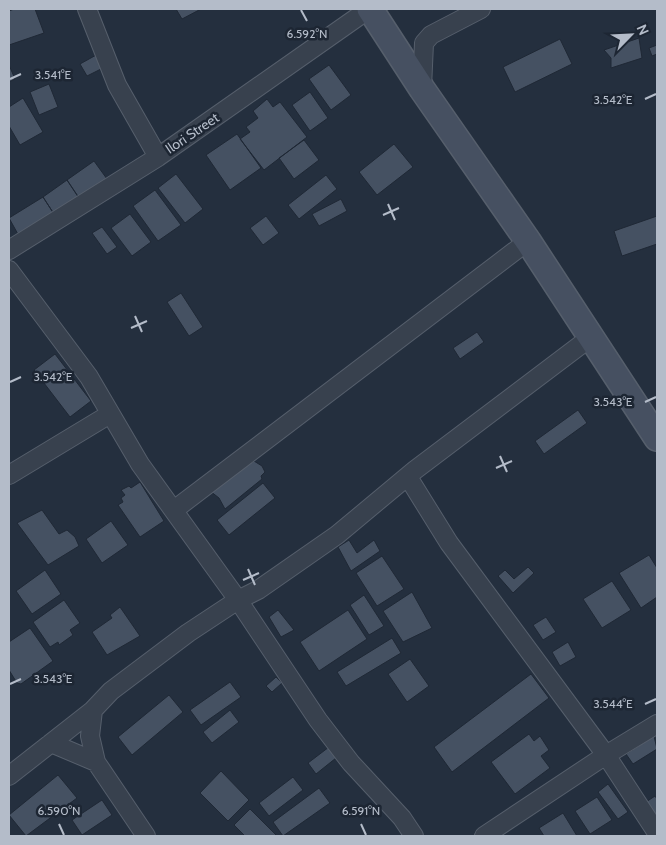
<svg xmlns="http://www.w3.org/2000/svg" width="666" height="845" viewBox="0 0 666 845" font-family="Cabin,sans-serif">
<rect width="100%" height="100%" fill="#242f3e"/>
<path fill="#455162" stroke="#1f2835" d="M14,9H35L44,33L9,45V11Z
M176,9H201L182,19Z
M639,38L642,58L611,68V58L604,50Z
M560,39L572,64L515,92L503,67Z
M657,45V54L652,56L649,48Z
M98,54L105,67L87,76L80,64Z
M9,65L15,79L9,82Z
M329,65L351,95L331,110L309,79Z
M49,84L58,107L39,115L30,92Z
M310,92L328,118L310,131L292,105Z
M23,98L43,132L20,145L9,126V107Z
M267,99L273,107L280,102L307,137L264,170L240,139L250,132L246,127L258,118L253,111Z
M237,134L261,168L230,190L206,155Z
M304,140L319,160L294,179L279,158Z
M394,144L413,167L377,195L359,172Z
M94,161L107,179L79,198L67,180Z
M176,174L203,209L185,223L158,188Z
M326,175L337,189L299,219L288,205Z
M67,180L79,198L54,214L43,197Z
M155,190L181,225L158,241L133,206Z
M43,197L54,214L19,236L9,218Z
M341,199L347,211L319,226L312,214Z
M130,214L151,242L132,256L111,228Z
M266,216L279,233L263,245L250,228Z
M657,216V244L622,256L614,231Z
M102,227L117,247L107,254L92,233Z
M181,293L203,327L189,336L167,302Z
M477,332L484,342L460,359L453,348Z
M55,354L91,401L70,417L34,370Z
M578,410L587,423L544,454L535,441Z
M249,460L252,463L254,461L262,466L265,472L261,476L262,479L225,509L219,498L210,491Z
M140,482L164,521L140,537L118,505L123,502L121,498L125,495L121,490L129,486L131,488Z
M263,483L275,498L229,535L217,520Z
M42,510L59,534L67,530L75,537L79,546L48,565L17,523Z
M111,521L128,545L102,563L86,539Z
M349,540L357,553L374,540L380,551L351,571L338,547Z
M649,555L657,568V597L641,608L619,573Z
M382,556L404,589L377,606L356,573Z
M528,567L534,573L513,593L498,576L505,570L514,579Z
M45,570L61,594L32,614L16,591Z
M612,581L631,610L602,628L583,599Z
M412,592L432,628L403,642L383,611Z
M364,595L384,626L369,635L350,605Z
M64,600L80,623L70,630L73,635L59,645L58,642L50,647L33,622Z
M120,607L140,636L107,655L92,632L112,618L110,615Z
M278,610L294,630L281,637L269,617Z
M348,610L367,639L319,671L300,642Z
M546,617L556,632L543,640L533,625Z
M30,628L53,661L21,684L17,683L9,670V642Z
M392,638L401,653L346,686L337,672Z
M568,642L576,657L560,666L552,652Z
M410,659L429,686L407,702L388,674Z
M531,674L549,698L452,772L434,747Z
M276,677L282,683L272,692L266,686Z
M230,682L241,697L201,725L190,710Z
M169,695L183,712L132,755L118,737Z
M230,710L239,722L212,743L203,732Z
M529,734L534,741L540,736L549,750L541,756L550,768L515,794L491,762Z
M654,736L657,749L633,764L626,754Z
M329,747L336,758L316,774L308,763Z
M221,771L249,800L228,821L200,793Z
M58,775L77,798L26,836L9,815Z
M293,777L303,790L269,816L259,803Z
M608,784L628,812L618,819L598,792Z
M319,788L330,803L283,836L273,822Z
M655,796L657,799V817L646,802Z
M597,797L612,820L590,834L575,811Z
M102,800L112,815L82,835L72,820Z
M250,809L277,836H245L234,825Z
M563,813L577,836H544L539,828Z"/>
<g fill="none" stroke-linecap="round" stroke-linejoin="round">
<g stroke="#565f6c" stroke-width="20">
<path id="street" d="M87,9L117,85L158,157
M422,88L424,43L431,35L481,9
M9,250L158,157L369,9
M9,270L89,377L140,464L238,600L318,720L351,763L402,818L414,836
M9,475L110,414
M408,477L449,543L606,755L657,833
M174,510L528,241
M51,743L96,762
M9,776L93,710
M146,836L96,762L90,736L93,710L111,691L188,633L238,600L258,590L337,535L415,470L591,337
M484,836L606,755L657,724"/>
</g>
<g stroke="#565f6c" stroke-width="28">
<path id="secondary" d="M370,9L422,89L528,241L657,438"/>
</g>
<use href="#street" stroke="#38414e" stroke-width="18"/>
<use href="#secondary" stroke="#465061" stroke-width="25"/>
</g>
<path fill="none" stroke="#b4bcc9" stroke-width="2" d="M301,10L307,21M10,79L21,74M645,99L656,94M388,204L395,220M383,215L399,208M135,316L142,332M131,328L147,321M10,382L21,377M645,402L656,397M500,456L507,472M496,468L512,461M248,569L255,585M243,580L259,573M10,684L21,679M645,704L656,699M59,824L64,835M361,824L366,835"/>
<g text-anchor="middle" stroke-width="5" stroke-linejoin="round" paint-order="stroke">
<g font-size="14" fill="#b4bcc9" stroke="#1d2633">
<text transform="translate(192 133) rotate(-34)" y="5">Ilori Street</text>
</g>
</g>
<g font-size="12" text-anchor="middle" fill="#b4bcc9" stroke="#1d2633" stroke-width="5" stroke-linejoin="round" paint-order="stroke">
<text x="307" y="38">6.592°N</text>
<text x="53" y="79">3.541°E</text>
<text x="613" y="104">3.542°E</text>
<text x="53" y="381">3.542°E</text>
<text x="613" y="406">3.543°E</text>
<text x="53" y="683">3.543°E</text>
<text x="613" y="708">3.544°E</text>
<text x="59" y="815">6.590°N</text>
<text x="361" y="815">6.591°N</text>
</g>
<rect width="666" height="845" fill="none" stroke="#b4bcc9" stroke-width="20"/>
<g transform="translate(631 35) rotate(66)" stroke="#1d2633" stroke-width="4" paint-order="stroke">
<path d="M0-4L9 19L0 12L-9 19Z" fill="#b4bcc9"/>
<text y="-8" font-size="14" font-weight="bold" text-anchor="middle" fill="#b4bcc9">N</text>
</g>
</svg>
